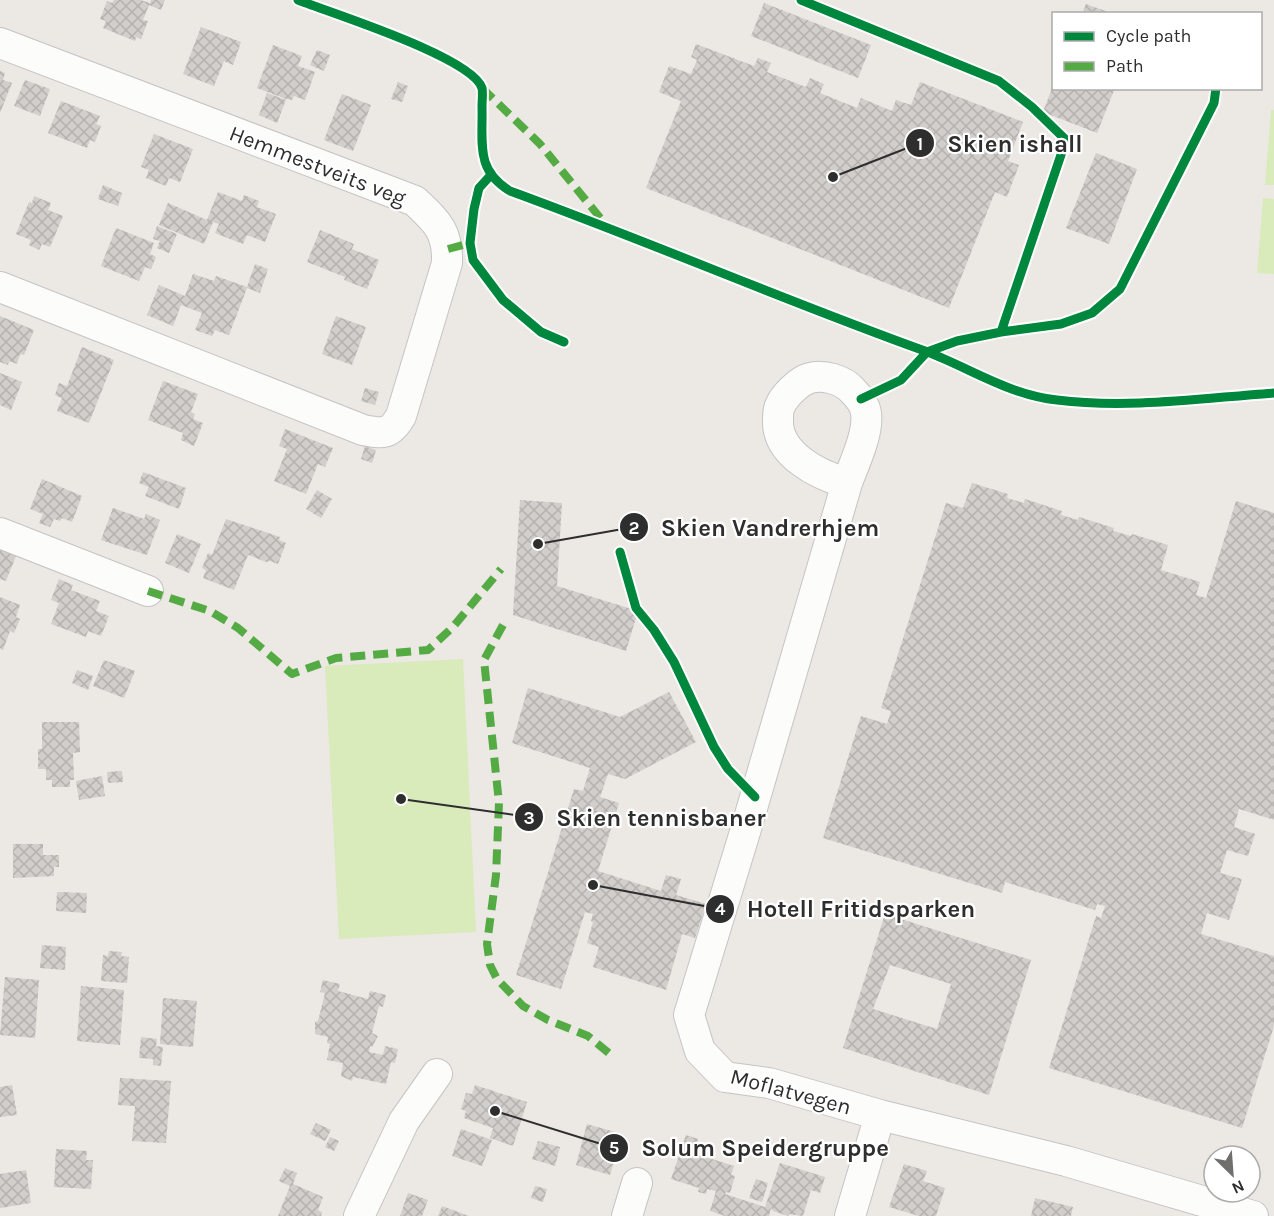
<svg xmlns="http://www.w3.org/2000/svg" width="1274" height="1216" viewBox="0 0 1274 1216" font-family="Karla,sans-serif">
<defs>
<pattern id="building-cross-hatch" width="8" height="8" patternUnits="userSpaceOnUse" patternTransform="scale(1.5)"><rect width="8" height="8" fill="#d1cecb"/><path d="M0 0l8 8M0 8l8-8" fill="none" stroke="#b4b1af"/></pattern>
</defs>
<rect width="100%" height="100%" fill="#ece8e4"/>
<path fill="#d9eabb" d="M1271,110H1274V185H1265Z
M1263,198L1274,199V274L1257,273Z
M463,659L476,932L339,939L325,666Z"/>
<path fill="url(#building-cross-hatch)" fill-rule="evenodd" d="M114,0H141L150,3L151,0H165L161,10L149,5L143,20L148,21L141,39L136,37L135,41L103,28L106,21L100,19L107,1L112,3Z
M764,3L871,45L858,78L751,36Z
M1086,4L1111,13V14H1082Z
M201,27L241,42L233,65L224,61L214,86L183,74Z
M696,44L754,66L758,58L771,63L767,72L806,87L810,78L824,84L820,93L857,108L861,98L892,111L896,100L911,105L920,82L1023,122L1008,161L1019,165L1007,197L995,192L949,308L646,188L681,101L659,92L669,66L691,74L697,60L691,57Z
M273,45L302,56L298,66L315,72L305,100L294,96L292,100L286,99L257,88Z
M317,50L330,55L324,71L310,65Z
M0,71L5,73L3,80L12,83L0,113Z
M25,80L50,89L40,116L14,106Z
M398,82L408,86L402,102L391,99Z
M1052,88H1115L1097,133L1043,112Z
M267,93L286,100L277,123L259,115Z
M342,94L371,105L353,151L324,140Z
M61,101L100,116L96,124L101,126L95,142L90,140L87,148L48,133Z
M154,134L193,149L180,182L169,178L166,186L146,178L149,170L141,167Z
M1096,153L1137,169L1109,244L1066,228Z
M103,185L122,193L118,206L98,199Z
M218,192L242,201L244,195L259,201L257,207L276,214L265,242L247,235L243,244L215,233L219,224L213,222L204,244L159,225L168,203L207,220Z
M34,196L51,203L48,210L63,216L50,247L42,244L39,250L29,245L31,240L16,234L29,202L32,203Z
M157,226L177,234L169,253L157,248L160,241L153,239Z
M116,228L154,243L150,254L156,257L151,269L145,267L139,281L101,266Z
M320,230L354,244L352,249L379,260L367,289L344,280L345,277L307,262Z
M255,264L268,269L260,293L247,288L229,335L215,330L212,336L195,330L202,313L181,305L173,326L147,315L159,285L185,296L193,274L214,281L216,276L247,287Z
M0,316L34,330L24,355L20,354L17,364L9,361L8,365L0,362Z
M336,316L366,327L352,365L322,354Z
M82,347L114,360L89,423L57,411L62,398L55,395L59,383L67,386Z
M0,373L22,382L11,410L0,405Z
M163,381L198,394L191,412L195,414L193,419L203,423L194,446L181,440L183,433L148,420Z
M365,388L379,392L375,405L361,401Z
M285,429L333,448L325,467L318,464L306,494L274,481L287,449L279,446Z
M365,446L376,450L372,463L361,459Z
M143,472L186,488L179,509L145,496L149,487L139,483Z
M42,479L82,496L72,522L62,518L60,521L54,519L50,527L39,523L43,514L30,509Z
M972,483L1008,494L1007,498L1024,503L1025,499L1062,511L1061,515L1078,520L1079,517L1114,528L1113,531L1131,536L1132,534L1168,545L1161,570L1200,582L1196,595L1206,598L1236,501L1274,513V820L1239,809L1234,827L1255,834L1248,856L1227,850L1220,873L1242,879L1229,920L1207,913L1201,934L1274,956V1026L1242,1128L1049,1068L1096,916L1101,918L1105,906L1097,904L1095,910L1005,882L1002,893L823,838L861,716L887,724L891,711L881,708L946,503L963,508Z
M317,490L332,499L321,518L306,509Z
M520,500L562,503L557,586L638,611L626,651L513,615Z
M113,508L144,519L146,514L160,520L147,555L101,540Z
M226,519L280,537L279,540L286,543L278,564L270,561L266,562L248,555L234,590L203,578L206,570L202,568L208,553L212,555Z
M177,534L201,544L189,573L165,563Z
M0,550L16,556L6,581L0,579Z
M59,579L73,585L71,590L100,601L96,611L109,616L101,636L88,631L86,637L51,624L59,603L51,600Z
M0,597L20,605L16,617L20,619L14,633L10,631L3,650L0,648Z
M104,660L135,671L124,698L93,686Z
M77,670L93,676L88,690L72,683Z
M528,688L620,717L669,692L696,742L625,779L608,774L600,797L619,803L598,871L661,891L666,875L681,879L676,895L706,904L695,938L682,934L666,990L593,967L599,947L587,943L593,922L591,921L593,914L585,912L561,989L516,975L574,789L583,791L590,768L512,743Z
M42,722H79L80,752L73,753L74,780H70V787H52V780H46V769H38V749H42Z
M122,771L123,782L108,783L107,772Z
M102,776L105,796L79,800L76,781Z
M13,844H43V855H59V867H54V876L13,878Z
M57,892L87,893L86,913L56,911Z
M885,914L1031,960L989,1095L843,1048ZM890,965L951,984L937,1029L873,1009Z
M42,945L66,947L65,970L40,968Z
M109,951L122,952L121,956L129,957L127,983L101,981L103,955L108,956Z
M5,977L39,980L35,1038L0,1035Z
M323,980L340,984L338,991L368,999L370,991L386,995L383,1007L379,1006L372,1033L378,1036L372,1047L370,1046L369,1052L383,1055L385,1046L398,1049L395,1063L391,1062L386,1084L353,1077L352,1081L341,1076L343,1063L327,1060L330,1044L327,1043L328,1037L315,1034V1022L318,1021L325,993L320,992Z
M81,986L124,990L120,1045L77,1041Z
M163,998L197,1001L193,1047L160,1044Z
M141,1037L157,1039L156,1046L163,1047L161,1066L153,1065V1059L139,1058Z
M120,1078L171,1081L166,1143L132,1141L135,1106L118,1105Z
M12,1085L17,1115L0,1117V1087Z
M475,1085L527,1102L513,1146L490,1138L493,1128L464,1118L466,1111L461,1109L466,1093L472,1094Z
M316,1123L331,1130L325,1141L310,1134Z
M587,1124L622,1134L610,1175L576,1165Z
M461,1129L492,1140L482,1166L452,1156Z
M686,1135L698,1139L693,1153L734,1166L731,1175L735,1176L730,1193L726,1192L725,1194L765,1207L780,1163L825,1177L820,1193L811,1190L803,1216L789,1214L788,1216L773,1211L771,1208L769,1216H725L710,1211L716,1191L707,1189L706,1194L698,1192L699,1188L671,1179Z
M330,1137L339,1141L334,1151L325,1147Z
M538,1141L560,1147L555,1166L532,1159Z
M56,1149L87,1151L86,1160H93L91,1189L54,1187Z
M904,1164L927,1171L923,1181L945,1188L936,1216H919L889,1207Z
M285,1168L297,1173L293,1184L323,1197L318,1210L322,1212L321,1216H278L290,1186L279,1181Z
M26,1170L31,1203L0,1208V1174Z
M756,1179L768,1183L762,1202L749,1198Z
M535,1186L547,1189L543,1202L531,1198Z
M408,1193L428,1200L422,1216H400Z
M1035,1198L1073,1207L1071,1216H1031Z
M442,1206L469,1216H438Z"/>
<g fill="none" stroke-linecap="round" stroke-linejoin="round">
<g stroke="#c5c4c5" stroke-width="32">
<path id="minor" d="M0,43L415,201C437,222 448,231 447,263L401,416C390,435 383,434 363,430L0,287
M847,483C818,475 776,454 778,419C778,415 778,409 780,406C784,396 799,381 810,378C823,374 843,380 852,390C858,396 865,404 866,413C869,433 854,464 847,483L745,832L689,1015L700,1051L725,1077L769,1083L880,1115L1066,1161L1253,1216
M0,533L148,591
M359,1216L404,1121L437,1074
M627,1216L637,1183
M850,1216L880,1115"/>
</g>
<use href="#minor" stroke="#fcfcfb" stroke-width="30"/>
<path stroke="#54ab44" stroke-width="8" stroke-dasharray="15 8" stroke-linecap="butt" d="M482,88L540,144L606,225
M448,249L470,243
M148,591L210,611L238,628L292,674L336,658L428,650L453,627L501,569
M503,625L484,660L499,803L496,875L487,944L490,965L497,979L523,1006L548,1020L588,1036L610,1054"/>
<g stroke="#fff" stroke-width="13">
<path id="cycleway" d="M298,0C331,13 472,57 482,88C483,93 482,101 482,106C483,143 475,170 510,191C650,242 786,301 925,351C970,368 1009,395 1057,400C1129,409 1202,398 1274,393
M801,0L999,81L1032,107L1066,140L1001,332
M490,176L479,188L474,209L470,243L473,260L503,300L541,332L564,342
M861,399L901,380L927,352L957,341L1001,332L1061,324L1092,313L1120,289L1214,103L1216,88
M620,552L636,608L654,630L674,662L714,747L728,769L755,797"/>
</g>
<use href="#cycleway" stroke="#00873e" stroke-width="9"/>
</g>
<g text-anchor="middle" stroke-width="4.5" stroke-linejoin="round" paint-order="stroke">
<g font-size="22" fill="#2e2e2e" stroke="#fff">
<text transform="translate(318 165) rotate(21)" y="8">Hemmestveits veg</text>
<text transform="translate(791 1091) rotate(15)" y="8">Moflatvegen</text>
</g>
</g>
<path fill="none" stroke="#2e2e2e" stroke-width="2" d="M833 177L920 143M538 544L634 527M401 799L529 817M593 885L720 909M495 1111L614 1148"/>
<g fill="#2e2e2e" stroke="#fff" stroke-width="2">
<circle cx="833" cy="177" r="6"/>
<circle cx="538" cy="544" r="6"/>
<circle cx="401" cy="799" r="6"/>
<circle cx="593" cy="885" r="6"/>
<circle cx="495" cy="1111" r="6"/>
<circle cx="920" cy="143" r="15"/>
<circle cx="634" cy="527" r="15"/>
<circle cx="529" cy="817" r="15"/>
<circle cx="720" cy="909" r="15"/>
<circle cx="614" cy="1148" r="15"/>
</g>
<g font-size="18" text-anchor="middle" font-weight="bold" fill="#fff">
<text x="920" y="150">1</text>
<text x="634" y="534">2</text>
<text x="529" y="824">3</text>
<text x="720" y="915">4</text>
<text x="614" y="1154">5</text>
</g>
<g font-size="24" text-anchor="middle" font-weight="bold" fill="#2e2e2e" stroke="#fff" stroke-width="4.5" stroke-linejoin="round" paint-order="stroke">
<text x="1015" y="152">Skien ishall</text>
<text x="770" y="536">Skien Vandrerhjem</text>
<text x="661" y="826">Skien tennisbaner</text>
<text x="861" y="917">Hotell Fritidsparken</text>
<text x="765" y="1156">Solum Speidergruppe</text>
</g>
<rect x="1052" y="12" width="210" height="78" fill="#ffffff" stroke="#ababab" stroke-width="1.5"/>
<rect x="1064" y="32" width="30" height="9" fill="#00873e" stroke="#ababab" stroke-width="1.5"/>
<text x="1106" y="42" font-size="18" fill="#2e2e2e">Cycle path</text>
<rect x="1064" y="62" width="30" height="9" fill="#54ab44" stroke="#ababab" stroke-width="1.5"/>
<text x="1106" y="72" font-size="18" fill="#2e2e2e">Path</text>
<g transform="translate(1232 1174) rotate(155)"><circle r="28" fill="#ffffff" stroke="#ababab" stroke-width="1.5"/>
<path d="M0-4.5L10 22L0 15L-10 22Z" fill="#706f6e"/>
<text y="-9" font-size="16" font-weight="bold" text-anchor="middle" fill="#2e2e2e">N</text>
</g>
</svg>
